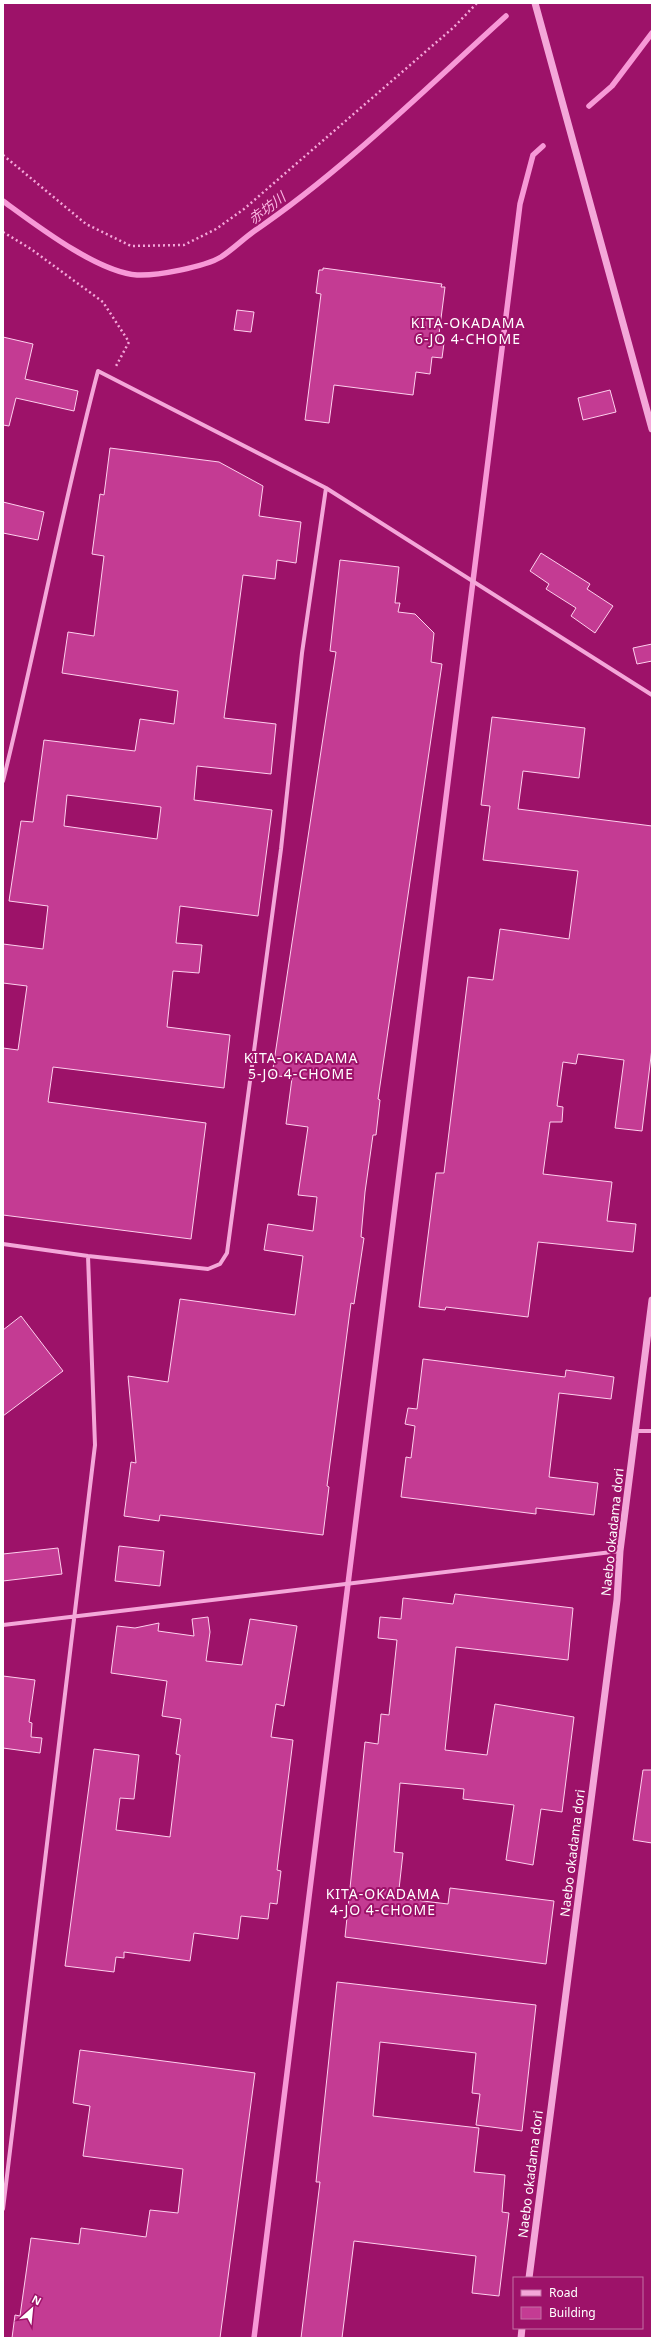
<svg xmlns="http://www.w3.org/2000/svg" width="655" height="2341" viewBox="0 0 655 2341" font-family="'Noto Sans','Noto Sans JP',sans-serif">
<rect width="100%" height="100%" fill="#9d1269"/>
<g fill="none" stroke-linecap="round" stroke-linejoin="round">
<path stroke="#f799d7" stroke-width="5.5" d="M589,106L612,86L652,33
M3,201C36,225 97,272 137,275C157,276 204,267 221,257C232,250 242,240 253,232C344,170 424,90 506,16
M254,2338L520,204L533,155L543,146"/>
</g>
<path fill="#c43b93" stroke="#fed0ee" fill-rule="evenodd" d="M323,268L442,284L441,287H445L438,342L444,343L442,358L432,357L430,374L416,372L413,395L334,385L329,423L305,420L321,294L316,293L319,270H323Z
M237,310L254,312L251,332L234,330Z
M3,337L33,344L25,379L78,391L74,411L16,398L9,426L3,425Z
M610,390L616,412L583,420L578,398Z
M110,448L219,462L263,486L259,516L301,522L296,563L277,560L275,579L243,575L224,718L276,724L271,774L197,766L194,800L272,810L258,916L180,906L176,943L202,945L199,973L173,971L167,1027L230,1035L224,1088L53,1067L48,1102L206,1123L191,1239L3,1215V1048L18,1050L27,986L3,983V944L43,949L48,906L9,901L21,821L33,822L44,740L135,751L140,719L174,724L178,691L62,673L68,632L94,636L104,556L92,554L100,494L104,495ZM67,795L161,807L157,839L64,826Z
M3,502L44,512L38,540L3,533Z
M541,553L590,584L587,589L613,606L595,633L571,616L576,608L546,589L549,584L530,571Z
M340,560L399,567L395,603H400L398,612L415,614L434,633L431,662L442,664L378,1099L380,1100L376,1135H373L365,1192L361,1237L364,1238L354,1304L351,1303L327,1486L329,1487L323,1535L160,1515L159,1521L124,1516L131,1462L136,1463L128,1376L168,1382L180,1299L295,1315L303,1256L264,1250L268,1224L313,1231L317,1197L298,1195L308,1127L286,1124L292,1078L272,1075L336,652L330,651Z
M652,644V661L637,664L633,648Z
M492,717L585,728L579,778L523,771L518,809L652,826V1048L642,1131L615,1128L624,1060L578,1054L576,1064L563,1062L557,1106L563,1107L562,1122H550L543,1174L612,1182L607,1221L636,1224L633,1252L538,1242L528,1317L446,1307L445,1310L419,1307L436,1173H444L468,977L493,980L500,929L569,939L578,871L483,860L490,806L481,805Z
M21,1316L63,1371L3,1416V1330Z
M423,1359L565,1377L566,1370L614,1377L611,1399L559,1393L549,1477L598,1483L594,1515L536,1508V1514L401,1497L406,1457L411,1458L415,1426L405,1424L408,1408L417,1409Z
M119,1546L164,1551L160,1586L115,1581Z
M58,1548L62,1574L3,1581V1554Z
M455,1594L573,1608L568,1660L456,1647L445,1750L487,1755L495,1704L574,1717L562,1812L541,1809L533,1865L506,1860L514,1805L463,1799L464,1789L400,1783L394,1852L403,1853L398,1898L448,1904L450,1888L554,1901L546,1964L345,1937L365,1742L378,1744L381,1714L389,1715L397,1640L378,1638L380,1617L401,1619L403,1598L453,1604Z
M208,1617L210,1632L206,1661L242,1665L250,1619L297,1626L284,1706L276,1704L271,1737L293,1740L277,1870L281,1871L277,1904L270,1903L268,1919L241,1916L238,1939L194,1933L190,1961L124,1952V1958L116,1957L114,1972L65,1966L94,1749L139,1755L134,1799L120,1798L116,1830L170,1837L180,1755L176,1754L181,1719L162,1716L167,1681L111,1673L117,1626L135,1628L159,1623L158,1631L194,1636L192,1619Z
M3,1676L35,1680L29,1722L32,1723L31,1737L42,1738L40,1753L3,1748Z
M643,1770H652V1843L633,1840Z
M337,1982L536,2005L522,2131L476,2125L480,2094L472,2093L476,2053L380,2042L373,2116L479,2128L474,2172L505,2175L502,2212L509,2213L499,2296L472,2293L476,2256L354,2241L342,2338H301L320,2182H316Z
M80,2050L255,2073L220,2338H12L15,2315L20,2316L31,2238L79,2244L81,2228L146,2237L150,2210L178,2213L183,2169L83,2156L90,2106L73,2103Z"/>
<g fill="none" stroke-linecap="round" stroke-linejoin="round">
<path stroke="#f4a7d9" stroke-width="2.5" stroke-dasharray="2 3" stroke-linecap="butt" d="M3,155L86,224L131,246L184,245L216,229L244,209L454,27L477,3
M3,232L31,249L103,302L129,342L115,368"/>
<path stroke="#f4a7d9" stroke-width="4" d="M326,488L652,695
M3,781C37,645 62,507 98,371L326,488L302,653L281,849L227,1253L220,1264L208,1269L88,1256L3,1244
M636,1431H652
M3,1625L620,1551
M3,2209L95,1445L88,1256"/>
<path stroke="#f4a7d9" stroke-width="7" d="M535,3L652,429
M529,2278L617,1600L620,1551L652,1300
M521,2338L522,2328"/>
</g>
<g text-anchor="middle" stroke-width="4" stroke-linejoin="round" paint-order="stroke">
<g font-size="13" fill="#fff" stroke="#9d1269">
<text transform="translate(612 1532) rotate(-84)" y="5">Naebo okadama dori</text>
<text transform="translate(572 1853) rotate(-83)" y="5">Naebo okadama dori</text>
<text transform="translate(530 2174) rotate(-83)" y="5">Naebo okadama dori</text>
</g>
<g font-size="14" font-style="italic" fill="#fbb4e2" stroke="#9d1269">
<text transform="translate(267 208) rotate(-37)" y="5">赤坊川</text>
</g>
<g font-size="14" letter-spacing="1" fill="#fff" stroke="#9d1269">
<text x="468" y="328">KITA-OKADAMA<tspan x="468" dy="16">6-JO 4-CHOME</tspan></text>
<text x="301" y="1063">KITA-OKADAMA<tspan x="301" dy="16">5-JO 4-CHOME</tspan></text>
<text x="383" y="1899">KITA-OKADAMA<tspan x="383" dy="16">4-JO 4-CHOME</tspan></text>
</g>
</g>
<rect width="655" height="2341" fill="none" stroke="#ffffff" stroke-width="8"/>
<rect x="513" y="2277" width="130" height="52" fill="#9d1269" stroke="#c471a5"/>
<rect x="521" y="2290" width="20" height="6" fill="#f4a7d9" stroke="#c471a5"/>
<text x="549" y="2297" font-size="12" fill="#ffffff">Road</text>
<rect x="521" y="2307" width="20" height="12" fill="#c43b93" stroke="#c471a5"/>
<text x="549" y="2317" font-size="12" fill="#ffffff">Building</text>
<g transform="translate(32 2309) rotate(27)" stroke="#9d1269" stroke-width="3" paint-order="stroke">
<path d="M0-3L7 15L0 10L-7 15Z" fill="#ffffff"/>
<text y="-6" font-size="11" font-weight="bold" text-anchor="middle" fill="#ffffff">N</text>
</g>
</svg>
